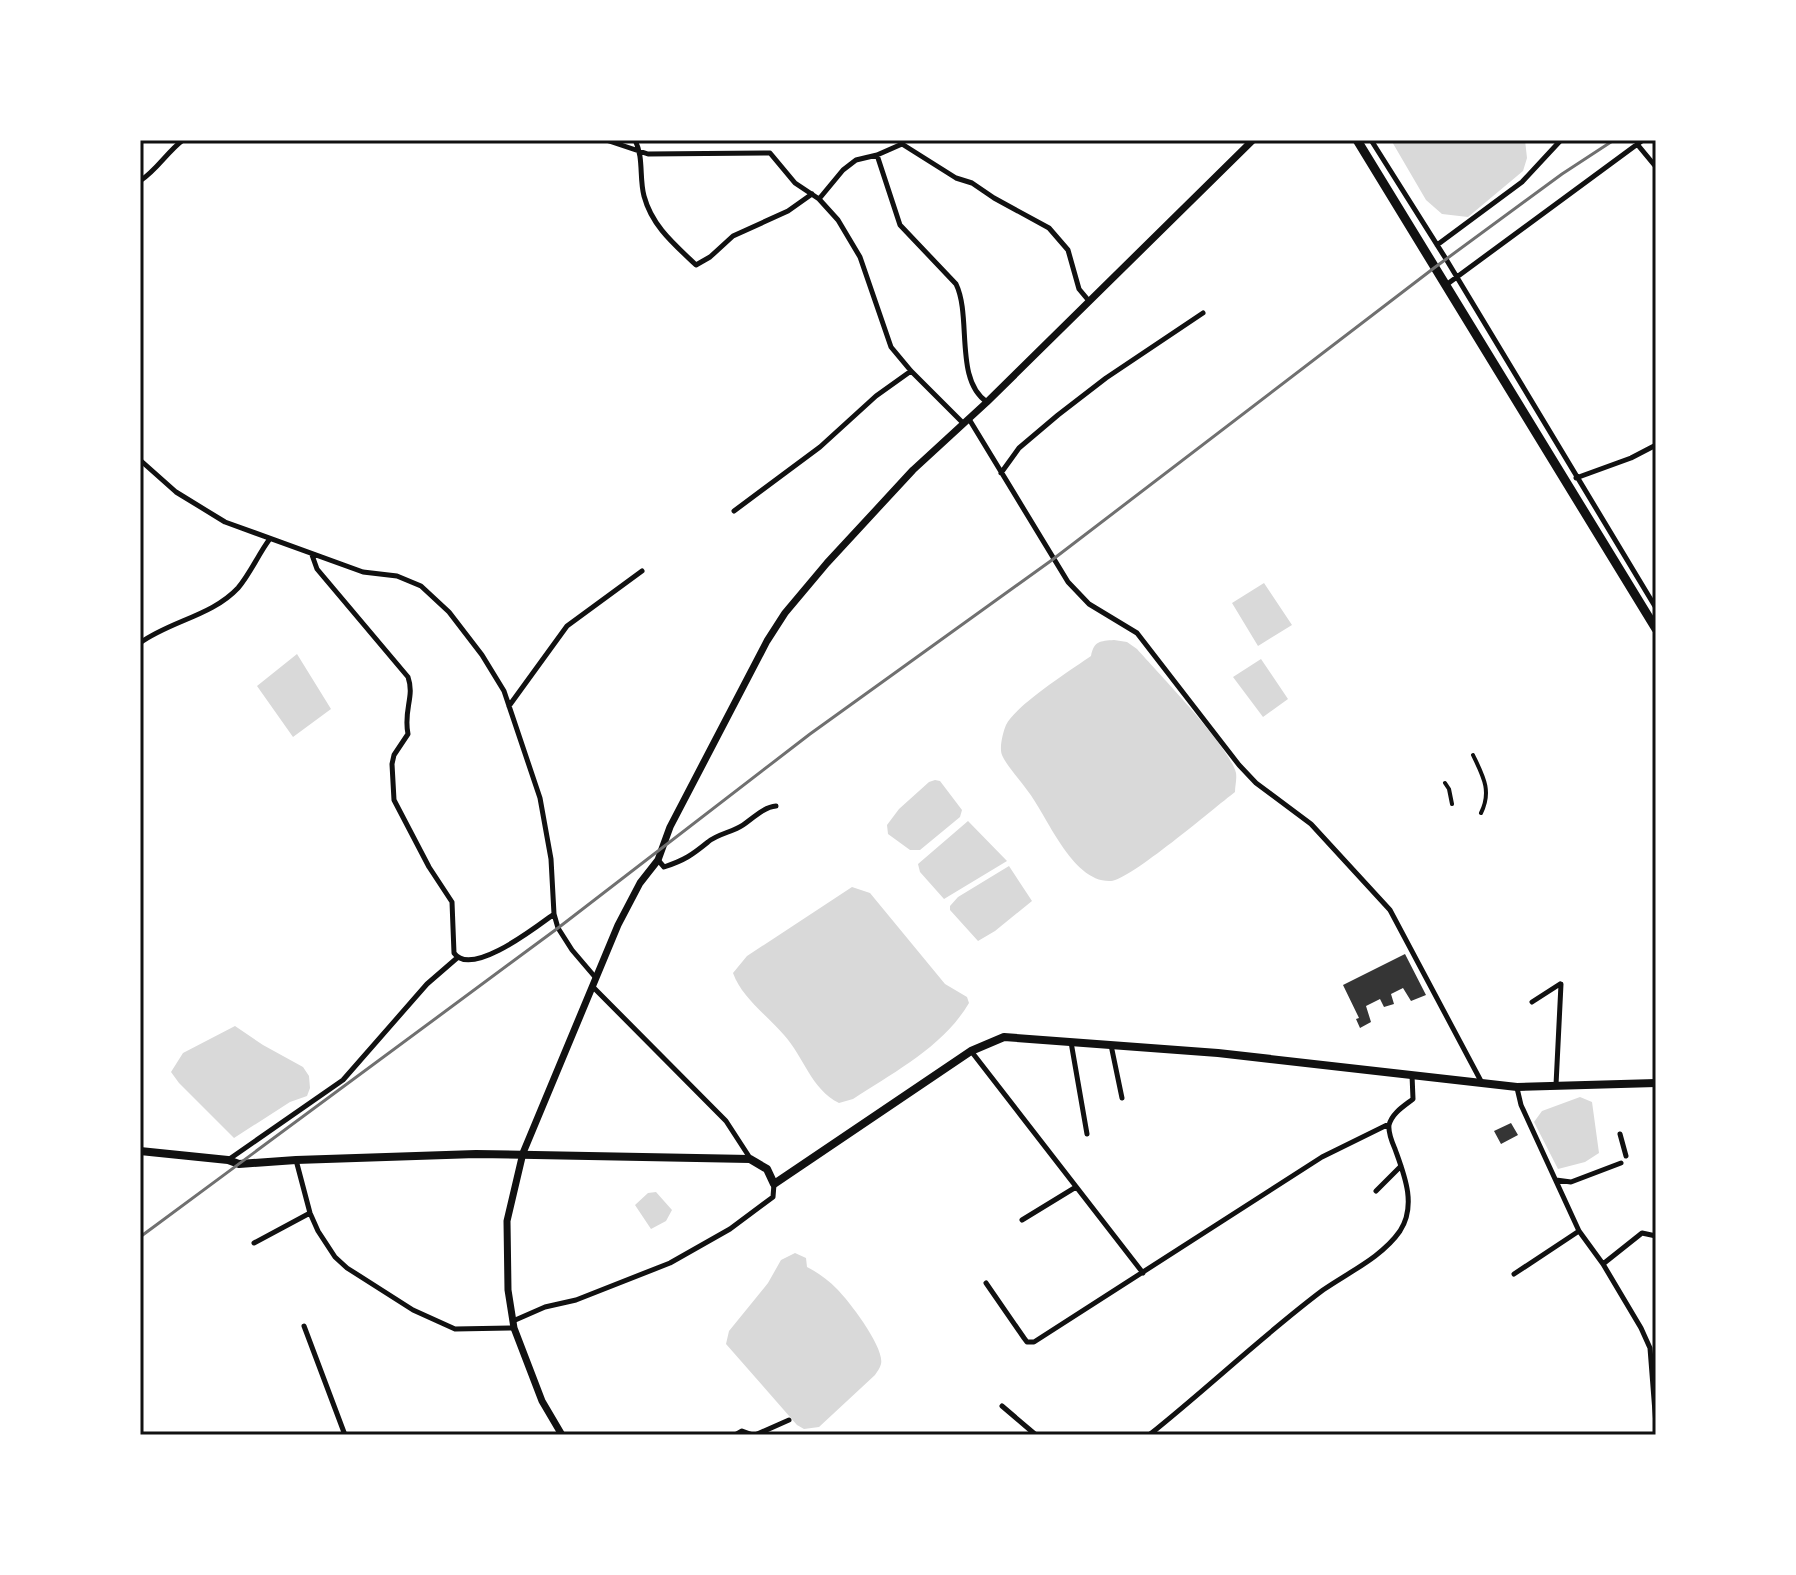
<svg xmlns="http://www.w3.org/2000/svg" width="1796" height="1575" viewBox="0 0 1796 1575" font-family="'Sofia Sans Condensed',sans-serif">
<rect width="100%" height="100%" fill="#fff"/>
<path fill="#d9d9d9" d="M1391,140H1525L1527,158L1523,171L1468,217L1442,214L1426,200Z
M1264,583L1292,625L1258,646L1232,603Z
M1114,640L1127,642L1137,649C1158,673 1230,747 1236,773C1237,779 1235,786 1235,792C1214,808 1130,880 1111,881C1072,883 1047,815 1027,790C1021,781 1006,765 1002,755C999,748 1003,732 1006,725C1016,705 1071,670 1091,656C1094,641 1100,641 1114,640Z
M297,654L331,709L293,737L257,686Z
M1261,659L1288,699L1263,717L1233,677Z
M935,780L940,781L962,810L960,817L920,850H910L888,834L887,825L899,809L929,782Z
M968,821L1007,861L944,899L920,872L918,864Z
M1009,866L1032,901L995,931L978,941L950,910V906L958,897Z
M852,887L870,893L945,984L967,997L969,1003C943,1047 894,1072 853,1099L839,1103C811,1089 804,1057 784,1035C767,1015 742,998 733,973L747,956Z
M235,1026L263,1045L303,1067L309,1076L310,1088L307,1096L290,1102L234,1138L179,1083L171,1072L183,1053Z
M1580,1097L1592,1102L1599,1153L1585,1162L1558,1169L1534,1122L1542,1111Z
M656,1192L672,1210L666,1221L651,1229L635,1205L648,1193Z
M795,1253L806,1258L807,1267C819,1273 828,1280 837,1289C849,1301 885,1348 881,1364C880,1368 877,1372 875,1375L819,1427L804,1429L797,1425L726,1344L729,1331L768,1283L781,1260Z"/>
<path fill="#353535" d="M1405,954L1426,995L1411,1001L1403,988L1391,994L1394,1004L1384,1007L1380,999L1366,1006L1371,1022L1360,1028L1356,1019L1359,1018L1343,985Z
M1511,1123L1518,1135L1501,1144L1494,1131Z"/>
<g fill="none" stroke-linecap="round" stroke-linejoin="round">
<path stroke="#111" stroke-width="4" d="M1473,755C1483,776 1492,791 1481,813
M1445,783L1449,789L1452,804"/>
<path stroke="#111" stroke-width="5" d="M606,140L648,154L770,153L795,183L819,199L838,220L860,257L891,347L911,371L962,422
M635,140C644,158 639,177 644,196C652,226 674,244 696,265L710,257L733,236L788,211L812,194
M1371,140L1446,259L1656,608
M1637,144L1656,167
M877,155L900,225L956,284C972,317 954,380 987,402
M140,181C157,170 167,152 183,140
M819,199L843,170L856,160L877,155L902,144L956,178L972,183L994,198L1049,228L1068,250L1079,289L1089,301
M1437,245L1522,182L1561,140
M1446,285L1643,140
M969,419L1068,582L1089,604L1137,633L1239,765L1256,783L1311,824L1390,910L1482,1083
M140,460L176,492L225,522L363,572L397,576L421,586L449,612L482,655L504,691L540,798L551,859L554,914L558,928L572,950L595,977
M1001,473L1019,448L1058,415L1106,378L1203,313
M1576,478L1631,458L1656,445
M734,511L820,447L876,396L911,371
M312,555L317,569L408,677C415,697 403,710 408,734L394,755L392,764L394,800L429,867L452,902L454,953C471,978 536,927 554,914
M140,643C170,621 212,616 238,588C250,574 258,555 269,540
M509,706L567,626L642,571
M658,860L664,867C685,860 692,855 708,842C717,834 733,832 743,825C753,818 764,807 776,806
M593,987L726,1121L750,1158
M1532,1002L1560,984
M1071,1042L1087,1134
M1111,1045L1122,1098
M971,1051L1143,1273
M1556,1085L1561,984
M1517,1088L1521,1105L1579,1231L1603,1264L1641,1328L1650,1348L1656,1425
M1620,1134L1626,1156
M228,1160L343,1080L427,984L457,958
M296,1160L310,1213L318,1231L335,1257L347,1268L413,1310L455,1329L514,1328
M1556,1180L1571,1182L1621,1163
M1376,1191L1401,1166
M1022,1220L1076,1187
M254,1243L310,1213
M1603,1264L1642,1233L1656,1236
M1514,1274L1579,1231
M986,1283L1024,1338L1027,1342H1034L1322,1157L1389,1124
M513,1321L545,1307L576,1300L670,1263L730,1229L773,1197L774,1184
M304,1326L345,1435
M1002,1406L1036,1435
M735,1435L742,1431L753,1435
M755,1435L789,1420
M1149,1435C1208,1388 1263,1335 1323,1290C1349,1272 1382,1257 1400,1231C1417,1205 1404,1174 1395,1149C1392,1142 1388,1133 1389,1125C1392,1113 1404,1106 1413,1099L1412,1075"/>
<path stroke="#111" stroke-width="7" d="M562,1435L542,1401L514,1328L508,1290L507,1221L523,1153L618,925L640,883L658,860L670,827L767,641L785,613L827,563L913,470L987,402L1253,140"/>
<path stroke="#111" stroke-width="8" d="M140,1151L228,1160L239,1164L296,1160L476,1154L750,1159L767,1169L774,1184L971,1051L1004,1037L1218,1053L1517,1087L1656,1083"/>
<path stroke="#111" stroke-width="9" d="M1357,140L1656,629"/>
<path stroke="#707070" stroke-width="3" d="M140,1237L558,928L810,734L1052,560L1434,268L1562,174L1614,140"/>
</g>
<rect width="1796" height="1575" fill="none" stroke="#ffffff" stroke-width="284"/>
<rect x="142" y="142" width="1512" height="1291" fill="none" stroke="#111" stroke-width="3"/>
</svg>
